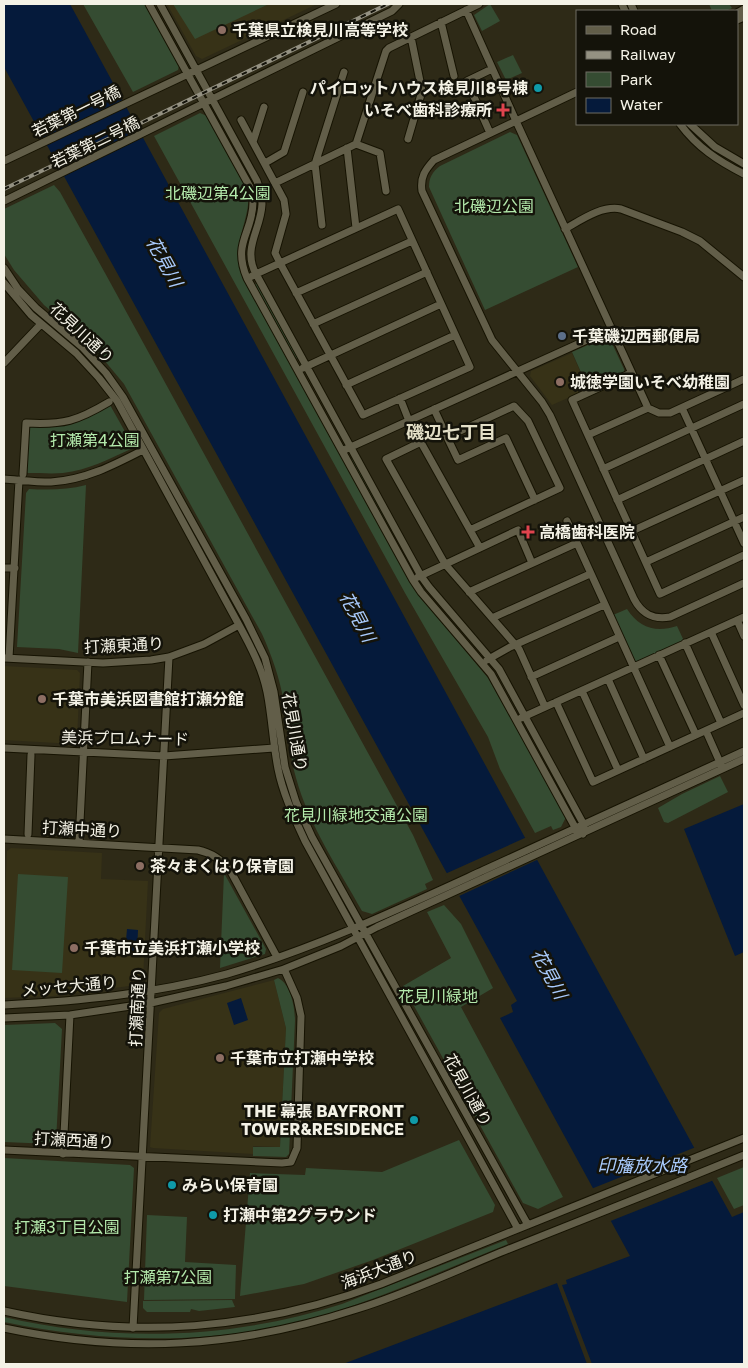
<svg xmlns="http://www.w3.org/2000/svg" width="748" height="1368" viewBox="0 0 748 1368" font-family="'Golos Text','Noto Sans JP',sans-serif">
<rect width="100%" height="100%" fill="#2e2a17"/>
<path fill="#373217" d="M167,4H317L202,59L196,56Z
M572,353L588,389L552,405L530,376L531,371Z
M4,666L77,670L80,673L77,740L74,744L4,740Z
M11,848L102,853L101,879L148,881L143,979L137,985L53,996L4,998V916L7,851Z
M274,980L286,1028L280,1147L253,1146V1154L153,1148L150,1147L159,1013L163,1009Z"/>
<path fill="#354c32" d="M83,4H145L179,66L178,70L133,92Z
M173,4H269L195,39Z
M490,4L500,21L482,31L474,15Z
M709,4H729L732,8L726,11H712Z
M513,55L522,73L506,80L497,62Z
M200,113L207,116L248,189C251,210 241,227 239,248C238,259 240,269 243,279L246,280L414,589L488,678L566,817L561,827L553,830L551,826L535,833L500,769L488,737L405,593L154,136Z
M510,132L517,135L578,267L485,310L429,187C429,178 432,172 440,166Z
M54,185L60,192L105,273L413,835L433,880L425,884L427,889L372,914L362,911C338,868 309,825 296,778C289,754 288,728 284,703C280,679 272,656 262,634L124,384L99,354L86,341L44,305L14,270L4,254V209Z
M256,283L258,284L298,358V359L296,358L255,285Z
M606,337L610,339L624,369V372L588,388L572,352Z
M110,405L132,444L131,449C109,459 88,470 63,473C52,474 39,473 28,473L26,472L28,426C67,428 77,424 110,405Z
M354,458L413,569L411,568L351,459Z
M86,485L78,653L59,649L17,647L26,493L29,489C48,490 67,490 86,485Z
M627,609C639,628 656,633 677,626L684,641L637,663L634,662L613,615Z
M720,776L728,792L668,823L664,822L658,808L682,794Z
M224,873L266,949L265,954L220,968Z
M18,874L68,877L62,973L12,970Z
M444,905L461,924L493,988L461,1007L563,1197L538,1209L523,1203L403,986L451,958L427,912Z
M278,978C291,984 295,1008 295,1021L289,1154L286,1157L253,1156V1147H280L286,1028L274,980Z
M55,1023L62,1029L56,1141L52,1144L4,1142V1025Z
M459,1140L495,1205L493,1212L373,1260L304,1284L240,1296L250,1173L305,1175L306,1168L382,1172Z
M4,1158L130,1165L134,1168L127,1302L4,1286Z
M744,1167V1205L734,1209L717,1178Z
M147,1215L187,1217L185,1262L236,1265L235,1299L144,1300Z
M506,1240L508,1244C448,1268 389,1295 327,1314C222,1346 110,1344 4,1322V1317C115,1343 233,1339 342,1304Z
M232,1300L235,1307L199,1311L191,1309L190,1312H147L143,1308V1301Z"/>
<path fill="#051a3b" d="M4,4H70L732,1217L744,1212V1364H592L562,1285L567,1284L566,1280L630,1256L500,1018L513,1012L511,1005L517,1001L4,67Z
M744,804V952L735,956L684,829Z
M127,929L138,930L137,952H125Z
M241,998L248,1020L234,1025L227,1003Z
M557,1283L587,1364H343Z"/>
<path fill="#2e2a17" d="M527,837L539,859L457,897L445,874Z
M696,1147L714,1180L608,1222L591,1189Z"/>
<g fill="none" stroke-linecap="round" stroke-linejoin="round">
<g stroke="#161302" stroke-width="9">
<path id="minor" d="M149,4L250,187C251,192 253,197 253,202C253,233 232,242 247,278L413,580L421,592L491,674L576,829L583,834L584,825L499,669L429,587L421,576L256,274C242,248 261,230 262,204C262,196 260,189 257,181L160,4
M622,4L625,11
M631,4L634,11
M466,10L516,121L648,408L659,413H670L744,379
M737,13L744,9
M737,20L744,17
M441,22L454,76
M577,92L434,160C425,170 420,177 422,191L492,340L542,402L550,415L634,599C642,614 653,620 670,617L744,583
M241,120L284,200L286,214L275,253L280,263L363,415L470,367L398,209L256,274L252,276
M680,124C697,147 718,161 744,174
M690,124L715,147L744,164
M490,133L467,81L492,69
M408,139L422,91L411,37
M253,142L264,107
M356,144L386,51L389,48L479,4
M347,148L356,228
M4,161L336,4
M265,163L284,152L303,92
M275,183L356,144L380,153L386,191
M4,201L392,11L399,4
M322,225L315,164L344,72
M565,229C581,220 602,205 621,209L682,232L700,241L744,277
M4,268L18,289L36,308L82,347L106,373L123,397L246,619L265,658L274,692L285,767L296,802L312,837L528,1225
M4,283L31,315L76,353L99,378L117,401L239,625C251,647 262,668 267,692C272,717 273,744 278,769C283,794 294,817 305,841L518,1229
M296,293L412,241
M313,324L427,272
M4,363L41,324
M303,368L441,304
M631,373L572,400L660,594L744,555
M346,385L455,335
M400,398L409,421L480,548
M682,408L744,543
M434,409L447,437L514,406L528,421L560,488L470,530
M588,435L648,408
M447,437L458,460L506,438L535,500
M421,442L386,459L445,564L519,649L545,707
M342,451L611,329
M603,469L744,404
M23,474L26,423C64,425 77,421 109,402
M4,479C19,480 35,482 51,482C85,480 114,465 143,450
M617,500L744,441
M567,521L670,747
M632,531L744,480
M646,562L744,517
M4,568H15
M418,577L518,530L532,563
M469,592L577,543
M492,618L590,574
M737,620L744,636
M711,632L744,705
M685,643L721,723
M659,655L696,735
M4,658L103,663L151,660L169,657L204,644L239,625
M9,658L19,480
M487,660L510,647L604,605
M531,677L619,637
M608,679L644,759
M582,691L618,770
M556,702L593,782L744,713
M521,718L744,617
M706,731L722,767
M4,748L164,756L274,748
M28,834L31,755
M4,839L198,850C212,853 221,859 230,870L277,957
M79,842L88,662
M4,1005C79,1001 154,994 227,974C316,948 401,908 484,870C571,830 658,791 744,751
M4,1018L70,1015L151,1003L226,986L284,969L341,946L377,927L744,759
M4,1150L282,1163L291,1162L297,1148L301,1016L297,998L284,969
M63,1154L70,1015
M4,1311C134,1340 257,1330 381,1284L744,1138
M4,1328C127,1354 237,1348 357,1309C409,1293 459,1269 509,1249C588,1218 666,1187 744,1155
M133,1328L169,657"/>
</g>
<use href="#minor" stroke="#625e49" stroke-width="7"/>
<g stroke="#949182" stroke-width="4">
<path id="rail" d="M4,189L388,4"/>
</g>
<use href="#rail" stroke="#14130a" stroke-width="2" stroke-dasharray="5.5" stroke-linecap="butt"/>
</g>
<g fill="#8d6e63" stroke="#14130a" stroke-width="2">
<circle cx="222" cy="30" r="5"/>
<circle cx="560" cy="382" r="5"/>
<circle cx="42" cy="699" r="5"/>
<circle cx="140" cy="866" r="5"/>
<circle cx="74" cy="948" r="5"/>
<circle cx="220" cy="1058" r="5"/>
</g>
<g fill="#0f9aa8" stroke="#14130a" stroke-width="2">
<circle cx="538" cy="88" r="5"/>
<circle cx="414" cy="1120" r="5"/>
<circle cx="172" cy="1185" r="5"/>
<circle cx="213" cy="1215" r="5"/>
</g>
<g fill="#e0444e" stroke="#14130a" stroke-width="2">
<path d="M500.5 102.5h5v5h5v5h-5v5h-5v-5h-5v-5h5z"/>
<path d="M525.5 524.5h5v5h5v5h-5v5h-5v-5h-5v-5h5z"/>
</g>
<circle fill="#5c6f8a" stroke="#14130a" stroke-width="2" cx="562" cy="336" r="5"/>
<g text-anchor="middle" stroke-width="5" stroke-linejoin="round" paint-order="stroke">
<g font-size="16" font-weight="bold" fill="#f4f2e6" stroke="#14130a" text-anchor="start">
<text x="232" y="36">千葉県立検見川高等学校</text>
<text x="528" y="94" text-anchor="end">パイロットハウス検見川8号棟</text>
<text x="492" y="116" text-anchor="end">いそべ歯科診療所</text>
<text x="572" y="342">千葉磯辺西郵便局</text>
<text x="570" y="388">城徳学園いそべ幼稚園</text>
<text x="539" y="538">高橋歯科医院</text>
<text x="52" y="705">千葉市美浜図書館打瀬分館</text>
<text x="150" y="872">茶々まくはり保育園</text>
<text x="84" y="954">千葉市立美浜打瀬小学校</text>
<text x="230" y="1064">千葉市立打瀬中学校</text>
<text x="404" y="1117" text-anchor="end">THE 幕張 BAYFRONT<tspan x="404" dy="18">TOWER&amp;RESIDENCE</tspan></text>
<text x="182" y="1191">みらい保育園</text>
<text x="223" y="1221">打瀬中第2グラウンド</text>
</g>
<g font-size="16" fill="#f4f2e6" stroke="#14130a">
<text transform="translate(76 111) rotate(-26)" y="6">若葉第一号橋</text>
<text transform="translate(95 142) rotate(-26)" y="6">若葉第二号橋</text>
<text transform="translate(82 333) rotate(43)" y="6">花見川通り</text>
<text transform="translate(124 645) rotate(-3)" y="6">打瀬東通り</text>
<text transform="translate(295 732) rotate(80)" y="6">花見川通り</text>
<text transform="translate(125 738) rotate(1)" y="6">美浜プロムナード</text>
<text transform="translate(82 829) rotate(3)" y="6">打瀬中通り</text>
<text transform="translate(69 986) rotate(-5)" y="6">メッセ大通り</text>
<text transform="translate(137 1007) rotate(-87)" y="6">打瀬南通り</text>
<text transform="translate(468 1090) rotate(61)" y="6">花見川通り</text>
<text transform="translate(74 1140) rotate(3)" y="6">打瀬西通り</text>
<text transform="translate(379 1269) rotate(-21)" y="6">海浜大通り</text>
</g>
<g font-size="16" fill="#b3e9ab" stroke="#14130a">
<text x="218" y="199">北磯辺第4公園</text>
<text x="494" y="212">北磯辺公園</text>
<text x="95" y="446">打瀬第4公園</text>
<text x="356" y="821">花見川緑地交通公園</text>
<text x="438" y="1002">花見川緑地</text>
<text x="67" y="1233">打瀬3丁目公園</text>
<text x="168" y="1283">打瀬第7公園</text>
</g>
<g font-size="18" font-style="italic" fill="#a9cbfd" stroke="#14130a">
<text transform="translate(164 262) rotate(61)" y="6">花見川</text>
<text transform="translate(357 617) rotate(62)" y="6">花見川</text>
<text transform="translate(549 974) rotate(62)" y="6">花見川</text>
<text x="642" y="1172">印旛放水路</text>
</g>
<g font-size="18" font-weight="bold" fill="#e3dfc7" stroke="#14130a">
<text x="451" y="439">磯辺七丁目</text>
</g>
</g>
<rect width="748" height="1368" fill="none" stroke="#f4f2e6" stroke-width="10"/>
<rect x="576" y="10" width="162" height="115" fill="#14130a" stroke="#6e6c62"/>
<rect x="586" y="26" width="25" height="8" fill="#625e49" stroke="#6e6c62"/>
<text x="620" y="35" font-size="15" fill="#f4f2e6">Road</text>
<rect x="586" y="51" width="25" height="8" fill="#949182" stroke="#6e6c62"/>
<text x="620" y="60" font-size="15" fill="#f4f2e6">Railway</text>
<rect x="586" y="72" width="25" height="15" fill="#354c32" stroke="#6e6c62"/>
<text x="620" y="85" font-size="15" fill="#f4f2e6">Park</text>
<rect x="586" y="98" width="25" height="15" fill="#051a3b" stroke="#6e6c62"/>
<text x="620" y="110" font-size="15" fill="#f4f2e6">Water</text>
</svg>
